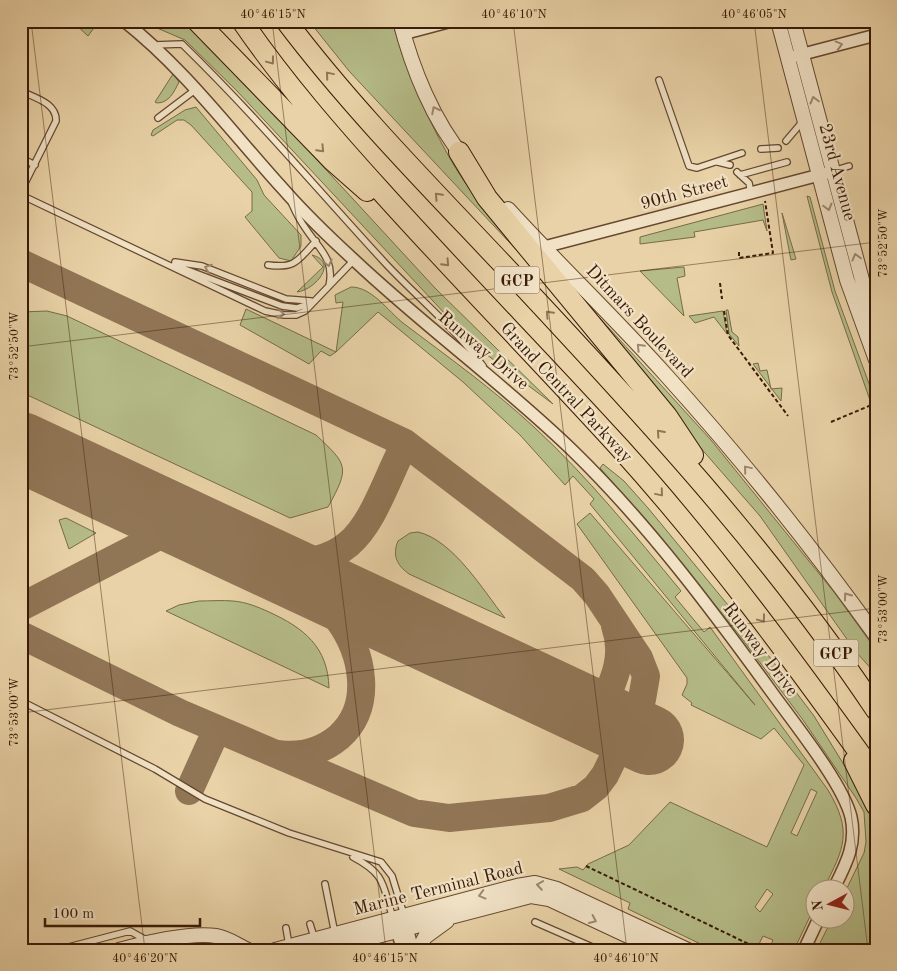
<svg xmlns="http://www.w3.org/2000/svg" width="897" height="971" viewBox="0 0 897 971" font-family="'Old Standard TT',serif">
<rect width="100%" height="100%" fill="#e9d2a7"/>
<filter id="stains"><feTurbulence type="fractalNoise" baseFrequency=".004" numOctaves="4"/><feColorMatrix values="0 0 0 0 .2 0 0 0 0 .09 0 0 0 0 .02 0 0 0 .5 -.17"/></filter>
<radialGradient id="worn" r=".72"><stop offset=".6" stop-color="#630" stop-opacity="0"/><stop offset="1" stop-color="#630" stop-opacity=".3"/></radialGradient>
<path fill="#b5bc88" stroke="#776b47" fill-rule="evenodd" d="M72,21H99L88,36Z
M142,21H189L435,288L553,404L475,346L237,91L185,40L157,28L148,27Z
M309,21H392C405,67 425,114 448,155C468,192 498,224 523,257L349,71Z
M173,74L179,82C174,92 169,103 157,103L155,102Z
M196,107L257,180L264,195L301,235V246L291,261L279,258L245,217L252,211V192L191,125L184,120H177L153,136L151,135L153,130L185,110Z
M807,196L810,197L835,291L875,400L871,403L832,292Z
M763,204L767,231L763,220L694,232L695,237L640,244V237Z
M782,213L796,259L791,260Z
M312,255C339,262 315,290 297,292L323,267Z
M684,267L685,276L677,278L684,316L640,271Z
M568,283L711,440L834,592L876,650V674L856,652L760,516L665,407Z
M351,287C372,287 388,311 403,323C448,357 493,389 534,427C588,477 634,534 681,591L675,597L704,632L710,627L828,790C853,832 844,848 824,888H814V908L794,950H769L773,940L763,936L756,950H713L628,909L630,903L559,869L577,867L583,870L588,864L629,845L670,802L767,847L804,765L774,728L761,739L691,705L692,703L682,695L687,684V678L577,524L590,513L755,705L590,504L594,499L573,476L565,485L520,435L463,382L378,312L336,352L330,356L321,351L309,364L240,325L246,309L336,352L343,302L336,303L335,295ZM811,789L817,792L797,836L791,833ZM767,889L773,894L760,912L755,907Z
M726,310H728L732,332L738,337L739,346L729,334Z
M47,311L67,316L86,325L316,435C348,465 350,467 328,507L290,518L21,392V312Z
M723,311L727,334L714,317L695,323L689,316Z
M758,363L760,371L767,370L771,389L782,388L781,401L753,364Z
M603,464L624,481L648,508L756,639L814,716L876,817V950H832L819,945L832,919L844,918L845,892L864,853L866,842L864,812L856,798L803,720L743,640L656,531L600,468Z
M66,518L96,533L69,549L59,520Z
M418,532C453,540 483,590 505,618L409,574C397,565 392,556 398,541L410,533Z
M199,601C210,601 222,600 233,601C246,602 258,607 269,612C304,628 328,647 329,688L166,611L179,605Z"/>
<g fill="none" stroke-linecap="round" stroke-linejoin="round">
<path stroke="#917656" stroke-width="28" d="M21,263L405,443L583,579L597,595L639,658L646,676L642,699L605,775L596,787L582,798L549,808L449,818L414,813L180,713L21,635
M264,561C363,573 368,518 405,443
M21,607L184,523
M598,716C611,686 627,659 615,626
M279,754C301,757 322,751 339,737C374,706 363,653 338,619C326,602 311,589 295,576
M189,791L217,729"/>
<path stroke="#917656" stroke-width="70" d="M21,447L649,740"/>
<g stroke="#65482e" stroke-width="8">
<path id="service" d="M154,45L182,44C254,114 318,190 386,264C418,298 455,328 483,366
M659,80L689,166L697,168L742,153
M21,91C35,98 57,103 56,121L21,191
M158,118L195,90
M786,141L803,121
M761,149L778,148
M21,158L35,165
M718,162L730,165
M833,171L849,166
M737,172L749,183L751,193
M740,175L787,162
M21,195L265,311L284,315H296L305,311L354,260
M292,204C296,213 300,221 306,229C319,249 335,259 329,286
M175,262L202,266L286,299L311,301
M174,265L282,306L297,308L311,303
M268,265C296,269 298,260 316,241
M21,701L155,769L205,799L289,833L381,862L392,876L404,915
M353,857C387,875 382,885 393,918
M325,884L335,934
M535,922L599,950
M310,924L318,950
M286,928L289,945
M57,950L130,931L146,940"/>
</g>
<g stroke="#65482e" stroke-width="14">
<path id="minor" d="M124,21C185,69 232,133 284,190C305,214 330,238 354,260C425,327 504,384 573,451C648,524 712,610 773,694C794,723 843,784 851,817C857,844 846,864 834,888
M403,34L452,21
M788,58L876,35
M544,247L827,173
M859,296L876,283
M405,920L413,950
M395,925L403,950
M804,950L819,918"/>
</g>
<g stroke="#65482e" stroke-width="16">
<path id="tertiary" d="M400,21C412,68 433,121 465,159
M778,21L847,280L876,360
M793,21L865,291L876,320
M508,209C559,265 614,317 665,374C740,457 810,544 876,636
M119,950C143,943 191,932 216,936C228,938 237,945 248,950
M275,950L517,886L535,883L557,889L688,950
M324,950L531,896L549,899L658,950
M418,950L425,937L447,921"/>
</g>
<g stroke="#391a06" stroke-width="22">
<path id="motorway" d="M197,21L333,161L367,191
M242,21C283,81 331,136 380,190C458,277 541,361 620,448C713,551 795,663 876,776
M286,21C354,111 434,191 511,273C641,412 770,551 876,710
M459,152L487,198L667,416L693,455
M854,761L876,805"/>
</g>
<path stroke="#391a06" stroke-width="2" stroke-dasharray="4 2.5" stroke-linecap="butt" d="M739,252V258L773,253L765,201
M720,283L722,299
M724,311L728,335L788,416
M831,422L876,403
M586,866L757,948"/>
<use href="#service" stroke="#f1e2c6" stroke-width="5.5"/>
<use href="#minor" stroke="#f1e2c6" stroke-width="11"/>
<use href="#tertiary" stroke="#f1e2c6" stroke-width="14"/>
<use href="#motorway" stroke="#e9d2a7" stroke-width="20"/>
</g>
<defs><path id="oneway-chevron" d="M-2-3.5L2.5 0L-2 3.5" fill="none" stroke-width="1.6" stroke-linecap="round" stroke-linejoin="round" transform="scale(1.25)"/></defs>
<g stroke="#9e8870">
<use href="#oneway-chevron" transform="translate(839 45) rotate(-15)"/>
<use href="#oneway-chevron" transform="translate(814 100) rotate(-105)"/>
<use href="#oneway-chevron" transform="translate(435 110) rotate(-117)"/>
<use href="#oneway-chevron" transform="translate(828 207) rotate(75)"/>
<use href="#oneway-chevron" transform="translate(856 257) rotate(-105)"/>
<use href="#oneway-chevron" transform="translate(328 263) rotate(76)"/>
<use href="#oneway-chevron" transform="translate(208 268) rotate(-160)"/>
<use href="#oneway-chevron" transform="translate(281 314) rotate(5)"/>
<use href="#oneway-chevron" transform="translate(640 347) rotate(-134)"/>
<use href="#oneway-chevron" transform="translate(747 469) rotate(-130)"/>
<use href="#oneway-chevron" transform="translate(847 596) rotate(-126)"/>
<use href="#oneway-chevron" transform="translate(540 885) rotate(-171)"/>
<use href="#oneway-chevron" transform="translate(482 895) rotate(165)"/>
<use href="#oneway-chevron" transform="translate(593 920) rotate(25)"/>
</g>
<g stroke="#917656">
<use href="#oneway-chevron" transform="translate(271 61) rotate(53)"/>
<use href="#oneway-chevron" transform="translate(329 75) rotate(-130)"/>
<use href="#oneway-chevron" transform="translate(321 149) rotate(46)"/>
<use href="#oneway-chevron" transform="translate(438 196) rotate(-133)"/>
<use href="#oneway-chevron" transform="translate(446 263) rotate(47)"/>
<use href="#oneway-chevron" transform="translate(549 314) rotate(-133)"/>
<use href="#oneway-chevron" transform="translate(660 433) rotate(-132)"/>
<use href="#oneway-chevron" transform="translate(660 493) rotate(50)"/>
<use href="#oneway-chevron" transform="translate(762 619) rotate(53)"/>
</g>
<path fill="none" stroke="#391a06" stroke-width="1" stroke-opacity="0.45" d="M31,21L145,950M272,21L386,950M513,21L627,950M754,21L868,950M21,347L876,242M21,713L876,608"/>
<g text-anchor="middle" stroke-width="4.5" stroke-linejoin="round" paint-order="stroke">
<g fill="#f1e2c6" stroke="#705640" stroke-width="1">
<rect x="494.5" y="266.5" width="45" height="27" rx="4"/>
<rect x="813.5" y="639.5" width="45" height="27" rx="4"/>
</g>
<g font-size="16" font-weight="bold" fill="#391a06">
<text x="517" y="286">GCP</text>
<text x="836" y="659">GCP</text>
</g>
<g font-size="18" fill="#391a06" stroke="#f1e2c6">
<text transform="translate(838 172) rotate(75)" y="6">23rd Avenue</text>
<text transform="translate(684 192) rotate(-15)" y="6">90th Street</text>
<text transform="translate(640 321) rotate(47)" y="6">Ditmars Boulevard</text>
<text transform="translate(484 350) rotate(40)" y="6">Runway Drive</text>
<text transform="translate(567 392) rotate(47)" y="6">Grand Central Parkway</text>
<text transform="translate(761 649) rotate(53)" y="6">Runway Drive</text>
<text transform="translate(438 888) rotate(-14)" y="6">Marine Terminal Road</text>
</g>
</g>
<rect width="897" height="971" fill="none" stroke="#e9d2a7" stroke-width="55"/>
<g transform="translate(830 904) rotate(263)"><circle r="24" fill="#f1e2c6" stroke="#a79279"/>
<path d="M0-4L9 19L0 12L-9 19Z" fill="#8f2418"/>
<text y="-8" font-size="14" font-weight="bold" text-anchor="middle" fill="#391a06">N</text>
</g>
<path d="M45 918v8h155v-8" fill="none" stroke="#391a06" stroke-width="2.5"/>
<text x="52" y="918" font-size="15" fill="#391a06" stroke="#f1e2c6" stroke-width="4" paint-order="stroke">100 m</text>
<rect x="28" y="28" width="842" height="916" fill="none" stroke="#391a06" stroke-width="2"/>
<g font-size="12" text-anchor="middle" fill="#391a06">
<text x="273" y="18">40°46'15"N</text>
<text x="514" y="18">40°46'10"N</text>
<text x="754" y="18">40°46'05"N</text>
<text transform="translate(883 243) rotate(-90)" y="4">73°52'50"W</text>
<text transform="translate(14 346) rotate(-90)" y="4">73°52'50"W</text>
<text transform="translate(883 609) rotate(-90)" y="4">73°53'00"W</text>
<text transform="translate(14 712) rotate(-90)" y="4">73°53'00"W</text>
<text x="145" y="962">40°46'20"N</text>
<text x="385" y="962">40°46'15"N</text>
<text x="626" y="962">40°46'10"N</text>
</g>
<rect width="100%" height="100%" filter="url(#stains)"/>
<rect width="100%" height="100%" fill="url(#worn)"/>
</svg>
